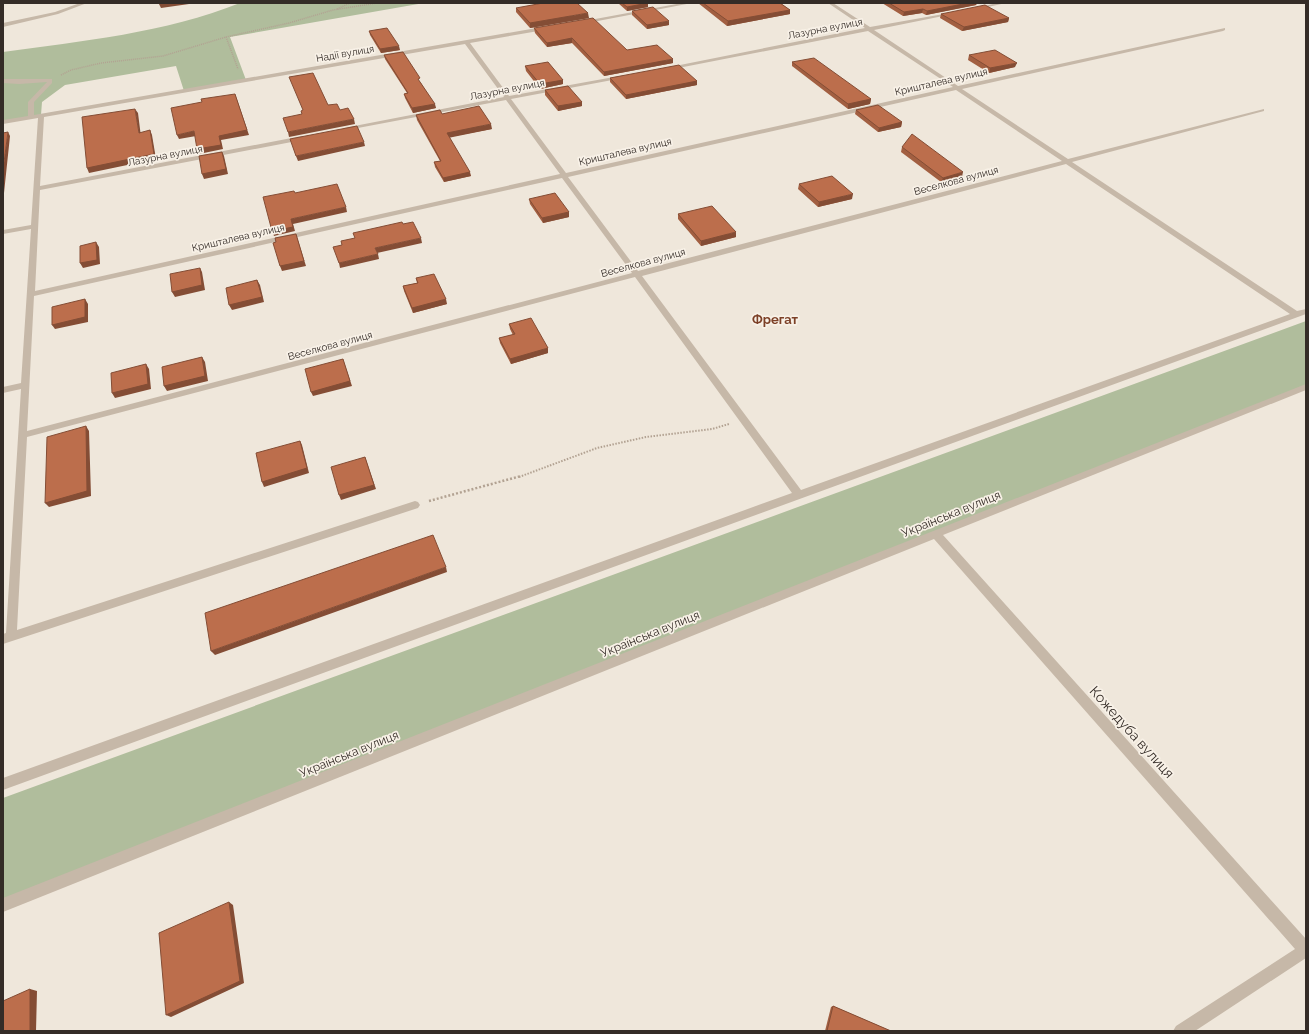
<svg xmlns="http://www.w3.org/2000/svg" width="1309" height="1034" viewBox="0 0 1309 1034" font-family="Raleway,sans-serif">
<rect width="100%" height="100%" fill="#efe7db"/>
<path fill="#b0bd9c" d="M240,3H424L230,37L246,80L184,91L176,66L65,85L42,102L41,115L3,122V52C82,41 165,33 240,3Z
M1306,321V387L3,905V798Z"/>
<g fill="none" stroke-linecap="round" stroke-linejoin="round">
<path stroke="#b2a292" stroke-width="1.5" stroke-dasharray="1 1" stroke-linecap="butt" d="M337,9L350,3
M226,37L238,69
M61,75L71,70L101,63L163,56L226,37L289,23L333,10L377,3"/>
<path stroke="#b2a292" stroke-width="2" stroke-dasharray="1.5 1.5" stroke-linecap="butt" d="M519,477L597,448L646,437L712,429L729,424"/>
<path stroke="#b2a292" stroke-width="2.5" stroke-dasharray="2 2" stroke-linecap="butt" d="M429,501L521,476"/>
<path fill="#c6b8a8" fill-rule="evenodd" d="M80,3H87L58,14L3,27V23L55,12Z
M103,3H134L132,4H105Z
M682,3H692L582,24L579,22Z
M828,3H833L870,27L955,12L953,14L874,30L958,86L1225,28V30L1223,31L962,89L1068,159L1264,109V111L1072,162L1297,311L1306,309V314L3,790V778L792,493L635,277L27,437L17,630L415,501L418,502L420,505L418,508L3,644V634L6,633L21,389L3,393V387L21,383L31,229L3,234V230L31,225L38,118L3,124V120L28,116V102L47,82L19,84L3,83V79H52V83L34,102V115L548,26L550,27V29L470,43L509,96L625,75V77L623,78L511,99L566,173L953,87L868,31L668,70L665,68L865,28ZM465,44L504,97L344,128L341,130L342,131L506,100L560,174L35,291L40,190L302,140L305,138L302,136L40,186L44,117ZM956,90L1062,161L638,271L568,177ZM1066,164L1290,314L801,490L642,276ZM562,178L632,273L27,431L34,296Z
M997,3H1006L974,10L972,9Z
M1306,384V390L943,535L1306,939V958L1195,1031H1173L1176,1026L1295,949L934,539L3,912V898Z"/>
</g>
<path fill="#a25f41" d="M618,3H648V7L627,11Z
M698,3H780L790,10V14L727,26Z
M882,3H977L976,5L926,15L922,13L903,16Z
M516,8L589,18L530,28L516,12Z
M632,11L669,25L647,29L632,15Z
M941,14L1009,18L1008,22L962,31L940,18Z
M534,28L627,50L673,63L604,76L572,43L547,47L535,33Z
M369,31L400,50L381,53L370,35Z
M384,55L421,83L436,108L413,113L405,98L404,94L407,93L385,59Z
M969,55L1015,67L989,73L968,60Z
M792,62L871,99L870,104L848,109L792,66Z
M525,66L563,80V84L540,89L526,71Z
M610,78L697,81V85L626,99L610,82Z
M545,90L582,102V106L558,111L545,95Z
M856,110L902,122L901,127L878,132L855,114Z
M442,114L492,129L449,137L471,176L444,182L435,167L434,162L440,161L417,120L416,115Z
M902,147L962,177L941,182L901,152Z
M799,184L852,199L818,207L798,189Z
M529,199L569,212V217L543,223L530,204Z
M678,214L736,237L701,246L678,219Z
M416,278L447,304L413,313L404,291L403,286L417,283Z
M509,324L548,353L511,364L500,343L499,338L513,335L510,329Z
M833,1006L891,1031H825L831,1007Z"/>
<path fill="#844d35" d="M165,3H196L161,8L159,4Z
M648,3V7L627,11V7Z
M968,3H977L976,5L926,15L927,11Z
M923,9L922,13L903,16L904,12Z
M790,10V14L727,26L728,21Z
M588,13L589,18L530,28V23Z
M1009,18L1008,22L962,31L964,27Z
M669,21V25L647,29V25Z
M572,38V43L547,47V43Z
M399,46L400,50L381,53L380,49Z
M673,59V63L604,76V72Z
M1017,63L1015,67L989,73L990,68Z
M563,80V84L540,89V84Z
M697,81V85L626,99V95Z
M235,94L249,135L221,140L223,149L199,154L197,149L219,136Z
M871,99L870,104L848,109V104Z
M582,102V106L558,111V106Z
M435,104L436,108L413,113L412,108Z
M135,109L138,113L141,137L139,133Z
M354,119L355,124L289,137L288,132Z
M902,122L901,127L878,132L879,128Z
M491,124L492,129L448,138L447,133Z
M150,130L152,135L156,159L89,173L87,168Z
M194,131L196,136L179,139L177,135Z
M8,132L10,136L4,193L3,194V170Z
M364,142L365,146L298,161L296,156Z
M222,152L224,156L228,174L204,179L202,174Z
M470,172L471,176L444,182L443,178Z
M963,172L962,177L941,182L943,178Z
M853,194L852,199L818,207L819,202Z
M346,207L347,212L293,224L295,231L274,236L272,231L291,219Z
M569,212V217L543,223L542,218Z
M736,232V237L701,246V241Z
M296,234L306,266L282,271L280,266Z
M421,238L422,243L377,253L375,248Z
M96,242L99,247L100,264L83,268L80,263Z
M378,254L379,259L340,268L339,263Z
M200,268L202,272L205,290L175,297L172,292Z
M257,280L260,285L264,302L232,310L229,305Z
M85,299L88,304V322L55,329L52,325Z
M446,299L447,304L413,313L412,308Z
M548,348V353L511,364L510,359Z
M202,357L205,362L208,381L167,391L164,386Z
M343,359L352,386L313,396L311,392Z
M146,364L149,369L151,389L115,398L112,393Z
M86,426L89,431L91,496L49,507L45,503Z
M300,441L302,445L309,473L264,487L262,482Z
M365,457L376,489L341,500L339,495Z
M446,567L447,572L215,655L211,651Z
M229,902L233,905L244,983L171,1017L166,1015Z
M30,989L37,991L36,1031H30Z"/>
<path fill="#bc6e4c" stroke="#844d35" d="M543,3H577L588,13L530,23L516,8Z
M622,3H648L627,7Z
M703,3H780L790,10L728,21Z
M889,3H968L927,11L923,9L904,12Z
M985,5L1009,18L964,27L941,14Z
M653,7L669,21L647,25L632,11Z
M593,18L627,50L657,45L673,59L604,72L572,38L547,43L534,28Z
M387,28L399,46L380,49L369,31Z
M995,50L1017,63L990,68L969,55Z
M403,52L420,78L418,79L435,104L412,108L404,94L408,93L384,55Z
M814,58L871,99L848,104L792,62Z
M548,62L563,80L540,84L525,66Z
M679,65L697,81L626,95L610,78Z
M313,73L328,105L337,104L340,110L348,108L354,119L288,132L283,118L302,114L301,111L303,110L289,77Z
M568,86L582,102L558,106L545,90Z
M235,94L247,130L219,136L221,145L197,149L194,131L177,135L171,108L202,102L201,99Z
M878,105L902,122L879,128L856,110Z
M479,106L491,124L447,133L470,172L443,178L434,162L441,161L416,115L440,110L442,114Z
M135,109L139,133L150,130L154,154L87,168L82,117Z
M357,126L364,142L296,156L290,139Z
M8,132L3,170V133Z
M912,134L963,172L943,178L902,147Z
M222,152L226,169L202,174L199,156Z
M832,176L853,194L819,202L799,184Z
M337,184L346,207L291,219L293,227L272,231L263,197L294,191L295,193Z
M555,193L569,212L542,218L529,199Z
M712,206L736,232L701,241L678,214Z
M402,222L403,224L413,222L421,238L375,248L378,254L339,263L333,247L342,245L341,241L355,238L353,233Z
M296,234L304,261L280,266L273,243L276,242L275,238Z
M96,242L97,260L80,263V246Z
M200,268L202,285L172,292L170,274Z
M434,274L446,299L412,308L403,286L418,283L416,278Z
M257,280L262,297L229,305L226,288Z
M85,299V317L52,325V307Z
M531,318L548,348L510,359L499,338L515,334L509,324Z
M202,357L205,376L164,386L162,367Z
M343,359L350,381L311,392L305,369Z
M146,364L148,384L112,393L111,373Z
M86,426L87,491L45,503L47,437Z
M300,441L307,468L262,482L256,453Z
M365,457L374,485L339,495L331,467Z
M433,535L446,567L211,651L205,613Z
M229,902L240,981L166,1015L159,933Z
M30,989V1031H3V1001Z
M833,1006L891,1031H827Z"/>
<g text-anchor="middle" stroke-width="3.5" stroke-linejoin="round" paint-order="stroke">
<g font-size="10" fill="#342c27" stroke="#f8f1e7">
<text transform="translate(825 28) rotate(-11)" y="4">Лазурна вулиця</text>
<text transform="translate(345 53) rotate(-10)" y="4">Надії вулиця</text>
<text transform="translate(941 81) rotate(-13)" y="4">Кришталева вулиця</text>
<text transform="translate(507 89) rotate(-11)" y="4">Лазурна вулиця</text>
<text transform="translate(625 151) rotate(-13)" y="4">Кришталева вулиця</text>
<text transform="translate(165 155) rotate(-11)" y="4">Лазурна вулиця</text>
<text transform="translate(956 180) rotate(-15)" y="4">Веселкова вулиця</text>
<text transform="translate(238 237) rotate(-13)" y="4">Кришталева вулиця</text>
<text transform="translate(643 262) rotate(-15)" y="4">Веселкова вулиця</text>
<text transform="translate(330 345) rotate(-15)" y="4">Веселкова вулиця</text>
</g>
<g font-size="12" fill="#342c27" stroke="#f8f1e7">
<text transform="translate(951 514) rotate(-22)" y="4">Українська вулиця</text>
<text transform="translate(650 634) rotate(-22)" y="4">Українська вулиця</text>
<text transform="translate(349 754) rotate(-22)" y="4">Українська вулиця</text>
</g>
<g font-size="13" font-weight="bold" fill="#7c4027" stroke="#f8f1e7">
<text x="775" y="324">Фрегат</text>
</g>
<g font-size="14" fill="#342c27" stroke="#f8f1e7">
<text transform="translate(1132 732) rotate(48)" y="5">Кожедуба вулиця</text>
</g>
</g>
<rect width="1309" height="1034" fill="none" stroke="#342c27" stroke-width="8"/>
</svg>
